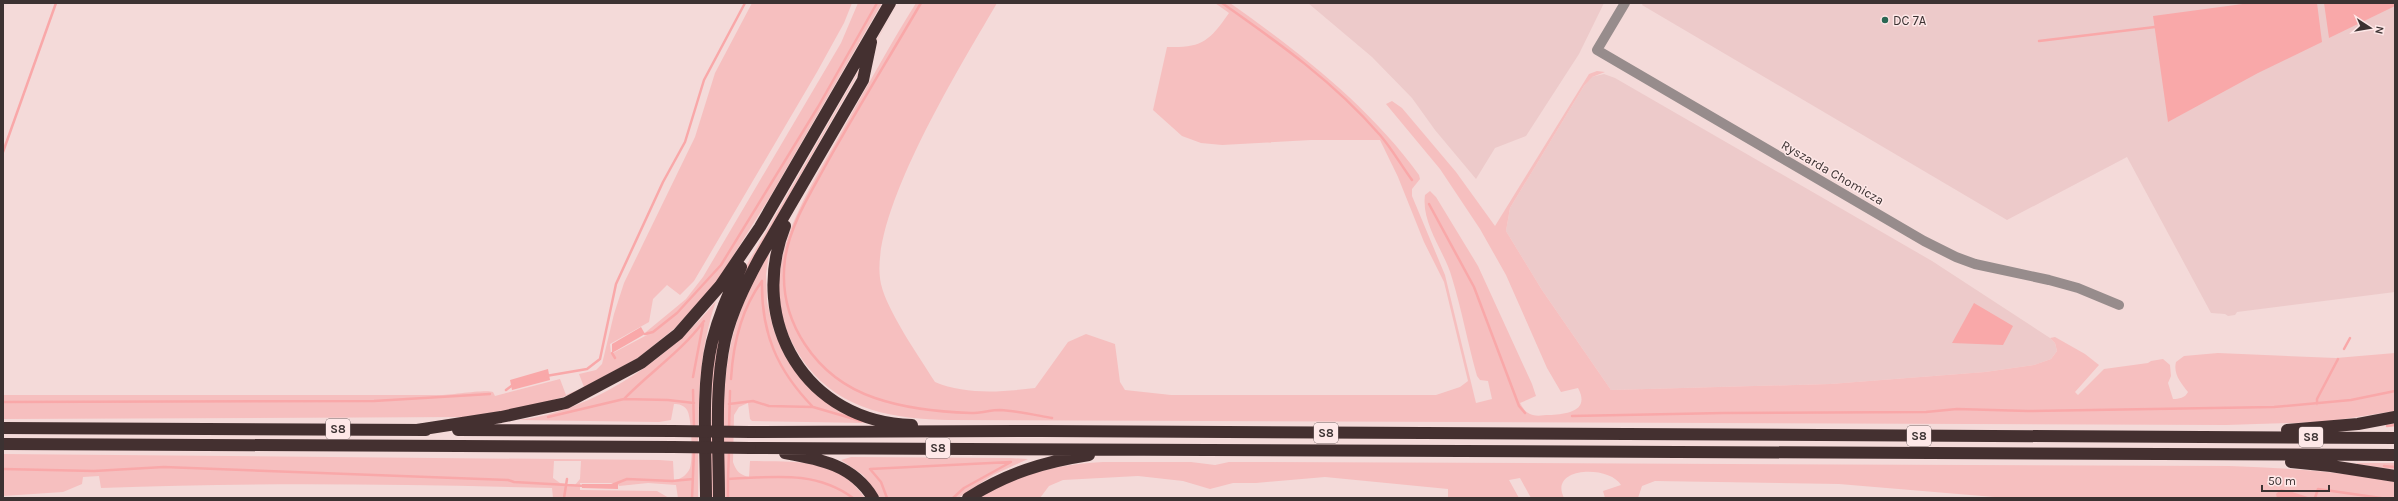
<svg xmlns="http://www.w3.org/2000/svg" width="2398" height="501" viewBox="0 0 2398 501" font-family="Karla,sans-serif">
<rect width="100%" height="100%" fill="#f4dad9"/>
<path fill="#edcaca" d="M1308,3H1604L1579,54L1526,136L1495,148L1476,179L1435,130L1412,98L1372,57Z
M1643,3H2395V292L2237,312L2235,315L2228,316L2225,314L2211,313L2127,157L2007,220L1642,5Z
M1604,74L1615,78L1932,261L2050,338L2055,343L2057,351L2051,359L2034,365L1985,372L1830,384L1611,390L1542,290L1506,231L1510,208L1584,86L1591,77Z
M1846,497L1857,498H1709L1738,497Z"/>
<path fill="#f6bfbf" fill-rule="evenodd" d="M752,3H852L844,23L817,72L694,281L680,295L667,285L653,299L649,322L610,344L611,354L647,335L646,332L686,299L703,277L841,43L858,3H882L770,197L716,283L675,328L638,358L571,394C537,407 502,411 466,417L3,419V395H439C450,395 487,389 493,392L495,396L560,379L566,395L584,387L579,374L596,370L602,364L614,314L624,283L695,137L715,73Z
M898,3L749,266L730,305L713,498H710L712,372L718,336L742,273Z
M916,3H997C962,64 866,217 881,284C887,311 920,358 935,382C965,395 1003,392 1035,388L1068,342L1086,334L1115,344L1120,382L1125,390L1171,395H1436L1460,387L1468,381L1444,282L1424,242L1398,177L1380,140H1311L1222,145L1201,143L1182,136L1153,110L1167,47C1201,48 1209,42 1229,13L1215,3H1230C1299,52 1369,106 1419,175L1420,179L1412,189V196L1445,275L1476,403L1492,399L1488,381L1480,380L1477,376C1468,344 1462,311 1452,278C1445,252 1421,224 1425,195L1430,191L1436,197L1478,266L1532,384L1536,396L1520,403C1523,408 1525,412 1530,414C1536,417 1543,415 1549,415C1565,414 1591,412 1578,388L1561,392L1547,368L1506,275L1480,229L1440,169L1386,104L1392,101L1402,108L1456,172L1495,226L1589,74L1597,71L1605,72L1592,77L1584,86L1510,208L1506,231L1542,290L1611,390L1830,384L1985,372L2034,365L2051,359L2057,351L2055,343L2050,338L2055,337L2085,354L2099,365L2075,392L2078,395L2104,369L2148,363L2151,361L2163,359L2170,365L2171,376L2168,383L2173,399C2179,399 2185,398 2188,392C2181,383 2173,374 2176,362L2184,356L2218,353L2336,358L2395,353V411L2325,422L2226,425L949,420C895,419 842,411 807,366C744,284 801,204 842,131C866,88 891,43 916,3Z
M769,253L766,275L767,302L774,331L785,356L804,381L823,399L867,423L752,421L750,419L748,403L739,407L734,415L733,462C736,471 740,475 749,477L750,461C792,462 837,456 865,498H724C724,442 719,382 735,328C742,301 756,277 769,253Z
M716,301C694,364 699,432 698,498H678L676,485L648,483L619,486L617,483H580V490L657,491L669,498H553L552,488C402,484 251,482 101,488L99,476L83,477L82,484L63,492L3,496V454L659,460L673,461L674,480H676C682,478 687,475 690,468C693,460 692,417 687,410C684,405 679,404 674,404L671,420L659,422L519,420C594,411 670,358 716,301ZM554,461H581L580,479L575,485L560,483L553,478Z
M851,457L1010,458L1028,459L993,475L958,498H880L863,475L841,460Z
M1103,462H1191L1215,465L1229,462H1261L2230,466C2285,468 2340,471 2395,482V498H2006L1839,484L1655,481L1642,486L1638,498H1605L1603,491L1621,485C1610,465 1548,466 1564,498H1531L1520,478L1509,480L1519,498H1448V489L1325,477L1256,483H1233L1210,489L1183,481L1138,476L1063,480L1049,486L1040,498H979C1017,474 1059,464 1103,462Z
M2357,463H2395V470L2357,464Z"/>
<path fill="#f9a8a9" d="M2250,3H2317L2322,42L2258,73L2168,122L2153,16Z
M2324,3H2395V6L2329,38Z
M1974,303L2013,326L2003,345L1952,343Z
M641,327L645,334L612,353V344Z
M548,369L550,380L512,390L510,380Z
M582,484H618V489L582,488Z
M2281,489L2286,490L2311,498H2277L2276,494Z"/>
<g fill="none" stroke-linecap="round" stroke-linejoin="round">
<path stroke="#f9a8a9" stroke-width="2.5" d="M921,3C890,56 858,108 828,161C812,191 790,224 785,259C777,321 816,378 875,398C904,408 940,412 971,413C981,413 991,410 1000,410C1017,411 1035,415 1052,418
M1222,3C1279,43 1334,82 1380,135C1392,149 1401,165 1412,180
M2039,41L2155,27
M3,152L56,3
M1429,204L1474,287L1519,406L1525,413
M762,281C761,333 777,370 813,407
M645,334L653,332L677,313L721,265L818,107L877,3
M2344,349L2350,338
M612,353L615,358
M546,376L587,369L600,359L616,284L663,182L685,142L704,80L745,3
M693,377L703,324
M731,379C733,345 742,308 762,281
M506,390L514,384
M693,390L694,428
M3,402L374,401L490,394
M694,403L668,400L624,399C650,372 681,352 704,321
M729,404L753,401L769,406L813,407L861,421
M2317,404V399L2338,359
M1572,416L1724,413L1926,412L1957,409L2028,411L2274,407L2351,400L2395,391
M548,417L624,399
M2387,426L2395,425
M729,428L730,391
M2384,466L2395,467
M3,469L94,471L164,467L508,480L514,482L585,486
M728,479L729,451
M612,485L627,479L672,481L693,479
M564,498L567,479
M692,498L694,451
M728,498V479C773,477 815,470 853,498
M887,498L881,482L870,469L1011,462L964,488L953,498
M2315,498L2318,489L2381,498"/>
<path stroke="#978c8c" stroke-width="10" d="M1625,3L1597,50L1924,241L1956,257L1975,264L2049,280L2078,288L2119,305"/>
<path stroke="#443030" stroke-width="12" d="M785,226C747,322 806,422 912,425
M3,428L426,430
M417,430L501,417L566,403L641,363L678,334L720,286L760,227L890,3
M458,430L673,431
M2287,430L2358,424L2395,417
M750,432L1042,431L2395,438
M3,444L673,447
M750,448L2395,455
M785,453C820,459 853,465 873,498
M2291,462L2331,466L2395,476
M706,498C706,451 701,386 712,342C719,315 729,291 741,267
M719,498C719,446 714,391 725,340C732,311 745,285 759,259L863,80L871,42
M968,498C1008,473 1043,462 1089,455"/>
<path stroke="#443030" stroke-width="12" d="M673,431L750,432
M673,447L750,448"/>
</g>
<circle fill="#2a6753" stroke="#fee8e8" stroke-width="1.5" cx="1885" cy="20" r="4"/>
<g text-anchor="middle" stroke-width="3" stroke-linejoin="round" paint-order="stroke">
<g fill="#fee8e8" stroke="#766969" stroke-width="1">
<rect x="326" y="419" width="24" height="20" rx="3"/>
<rect x="1314" y="423" width="24" height="20" rx="3"/>
<rect x="1907" y="426" width="24" height="20" rx="3"/>
<rect x="2299" y="427" width="24" height="20" rx="3"/>
<rect x="926" y="438" width="24" height="20" rx="3"/>
</g>
<g font-size="12" font-weight="bold" fill="#3c3232">
<text x="338" y="433">S8</text>
<text x="1326" y="437">S8</text>
<text x="1919" y="440">S8</text>
<text x="2311" y="441">S8</text>
<text x="938" y="452">S8</text>
</g>
<g font-size="13" fill="#3c3232" stroke="#fee8e8" text-anchor="start">
<text x="1893" y="25">DC 7A</text>
</g>
<g font-size="13" fill="#3c3232" stroke="#fee8e8">
<text transform="translate(1833 172) rotate(30)" y="5">Ryszarda Chomicza</text>
</g>
</g>
<rect width="2398" height="501" fill="none" stroke="#3c3232" stroke-width="8"/>
<g transform="translate(2370 28) rotate(102)" stroke="#fee8e8" stroke-width="3" paint-order="stroke">
<path d="M0-3L7 15L0 10L-7 15Z" fill="#3c3232"/>
<text y="-6" font-size="11" font-weight="bold" text-anchor="middle" fill="#3c3232">N</text>
</g>
<path d="M2262 485v6h67v-6" fill="none" stroke="#3c3232" stroke-width="2"/>
<text x="2268" y="485" font-size="12" fill="#3c3232" stroke="#fee8e8" stroke-width="3" paint-order="stroke">50 m</text>
</svg>
